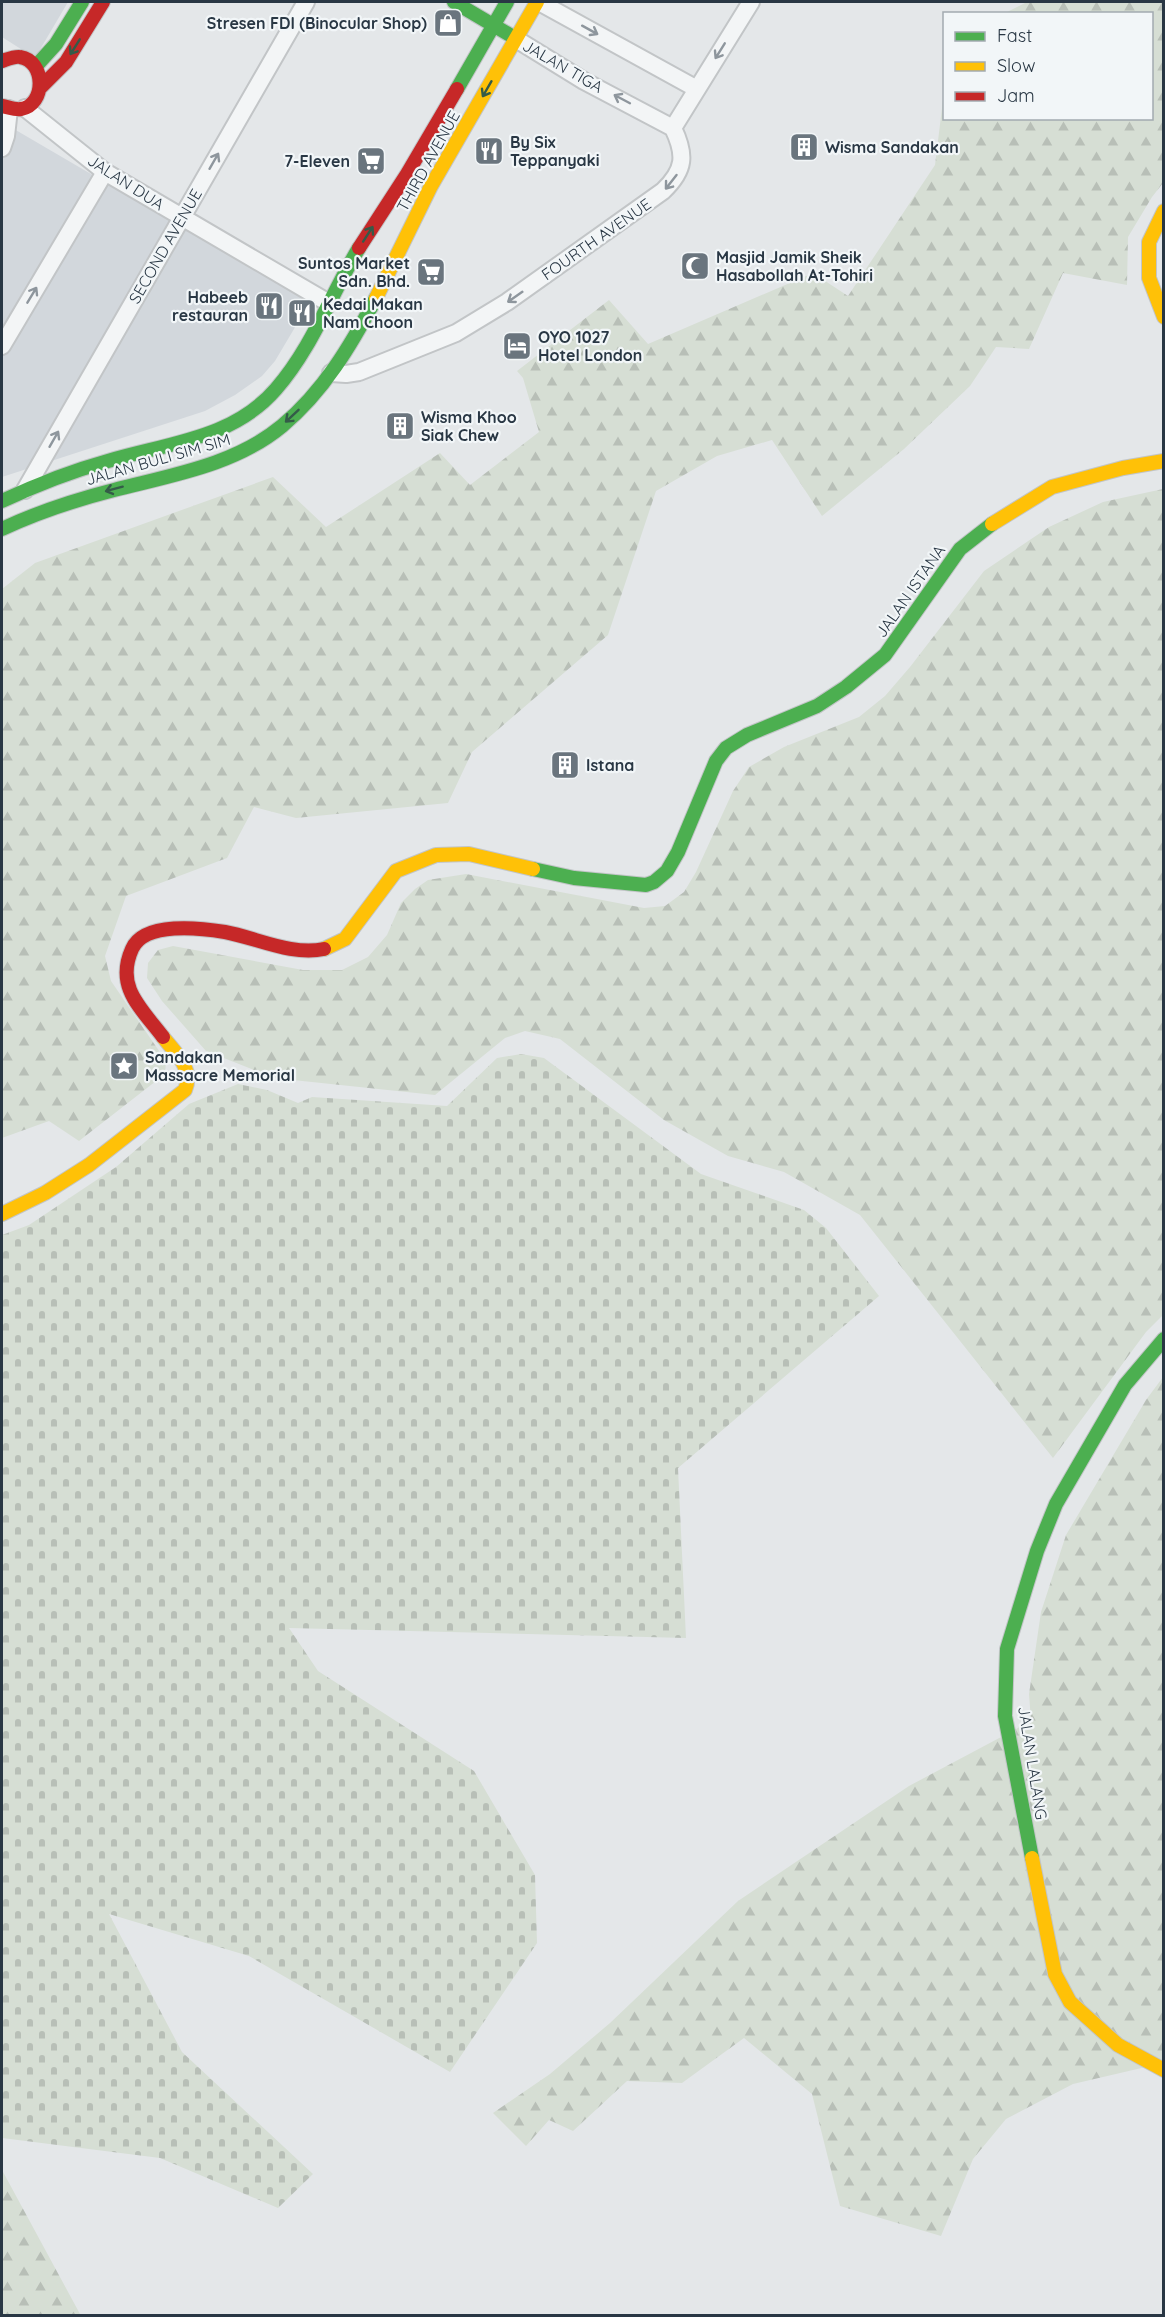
<svg xmlns="http://www.w3.org/2000/svg" width="1165" height="2317" viewBox="0 0 1165 2317" font-family="Quicksand,sans-serif">
<defs>
<pattern id="forest-firs" width="22" height="20" patternUnits="userSpaceOnUse" patternTransform="scale(1.5)"><rect width="22" height="20" fill="#d6ded4"/><path d="M5 1l3.5 6h-7zM16 11l3.5 6h-7z" fill="#b8bfb7"/></pattern>
<pattern id="cemetery-stones" width="16" height="16" patternUnits="userSpaceOnUse" patternTransform="scale(1.5)"><rect width="16" height="16" fill="#d6ded4"/><path d="M2 7V4a2 2 0 0 1 4 0v3zM10 15v-3a2 2 0 0 1 4 0v3z" fill="#b8bfb7"/></pattern>
</defs>
<rect width="100%" height="100%" fill="#e4e7e9"/>
<path fill="#d2d7dc" d="M2,2H68L35,58L2,37Z
M2,122L310,302L275,361L262,376L235,395L205,411L2,477Z"/>
<path fill="url(#forest-firs)" d="M1027,2H1163V183L1152,197L1128,237L1127,285L1063,273L1029,349L996,347L970,386L904,449L822,516L772,440L717,456L656,491L608,635L472,752L448,803L296,818L254,807L227,858L126,896L105,956L111,981L166,1061L165,1074L79,1141L49,1121L2,1138V589L35,563L273,477L326,527L440,453L470,485L539,432L523,378L517,371L609,300L648,344L813,273L848,296L935,165L944,92V118H1152V14L1005,13Z
M1163,489V1315L1146,1332L1053,1458L860,1215L784,1172L728,1156L664,1120L560,1039L525,1031L505,1038L435,1095L274,1078L206,1051L162,1001L147,978L148,963L158,950L173,946L303,970H342L368,957L387,935L401,903L415,889L428,880L466,874L644,908L665,906L684,892L696,872L733,791L749,767L784,747L859,717L885,696L910,667L984,571L1049,527L1103,502Z
M1163,1377V2063L1073,2084L1006,2119L973,2159L941,2236L840,2206L812,2094L744,2038L682,2083L627,2081L573,2131L549,2120L526,2146L493,2113L550,2074L610,2023L738,1901L909,1786L1031,1721L1029,1694L1041,1612L1066,1535L1146,1400Z
M2,2170L80,2314L76,2315H2Z"/>
<path fill="url(#cemetery-stones)" d="M521,1054L544,1058L701,1174L804,1210L826,1228L879,1296L678,1468L686,1638L289,1628L318,1671L474,1771L535,1875L537,1943L450,2072L249,1956L109,1914L182,2052L313,2174L278,2208L160,2158L2,2138V1235L29,1225L116,1167L189,1104L238,1084L267,1090L298,1103L312,1097L447,1106L497,1058Z"/>
<g fill="none" stroke-linecap="round" stroke-linejoin="round">
<g stroke="#c2c5c7" stroke-width="20">
<path id="street" d="M539,2L697,89
M516,39L584,81L673,128
M25,108L105,172L327,302
M673,128L751,2
M2,148L6,136L9,109
M2,346L105,172
M331,373L346,374L359,372L456,333L507,302L663,191C685,170 686,155 673,128
M25,490L306,2"/>
</g>
<g stroke="#c2c5c7" stroke-width="16">
<path id="fast" d="M454,2L510,35
M36,66L56,44L82,2
M457,89L507,2
M2,501C36,485 72,471 108,461C168,443 233,439 276,389C312,348 331,294 359,248
M2,529C38,512 75,500 114,490C172,475 235,465 282,426C324,391 351,345 376,298
M533,869L574,878L646,885L654,882L667,871L678,852L716,761L726,748L747,735L817,706L846,687L885,655L960,549L992,524
M1032,1858L1005,1716L1007,1649L1037,1551L1056,1504L1125,1385L1164,1339"/>
</g>
<g stroke="#c2c5c7" stroke-width="16">
<path id="slow" d="M1164,211L1149,242V278L1164,317
M376,298L431,186L537,2
M992,524L1052,487L1123,468L1164,461
M324,949L345,939L396,871L436,855L469,854L533,869
M2,1214L45,1193L89,1165L185,1090C194,1068 176,1054 163,1037
M1032,1858L1055,1974L1070,2002L1118,2045L1164,2070"/>
</g>
<g stroke="#c2c5c7" stroke-width="16">
<path id="jam" d="M2,61C8,59 15,56 20,57C46,61 46,105 21,109C15,110 8,107 2,106
M41,87L66,62L103,2
M359,248L407,174L457,89
M163,1037C141,1008 115,987 132,949C144,921 201,928 225,932C257,938 292,956 324,949"/>
</g>
<use href="#street" stroke="#f3f5f6" stroke-width="16"/>
<use href="#fast" stroke="#4caf50" stroke-width="14"/>
<use href="#slow" stroke="#ffc107" stroke-width="14"/>
<use href="#jam" stroke="#c62828" stroke-width="14"/>
</g>
<defs><path id="oneway-shaft" d="M-6 0H5M1.5-3L5.5 0L1.5 3" fill="none" stroke-width="1.6" stroke-linecap="round" stroke-linejoin="round" transform="scale(1.5)"/></defs>
<g stroke="#8e969d">
<use href="#oneway-shaft" transform="translate(590 30) rotate(29)"/>
<use href="#oneway-shaft" transform="translate(720 51) rotate(122)"/>
<use href="#oneway-shaft" transform="translate(622 99) rotate(-152)"/>
<use href="#oneway-shaft" transform="translate(214 161) rotate(-60)"/>
<use href="#oneway-shaft" transform="translate(671 182) rotate(128)"/>
<use href="#oneway-shaft" transform="translate(32 295) rotate(-59)"/>
<use href="#oneway-shaft" transform="translate(515 297) rotate(145)"/>
<use href="#oneway-shaft" transform="translate(54 439) rotate(-60)"/>
</g>
<g stroke="#345b48">
<use href="#oneway-shaft" transform="translate(75 47) rotate(122)"/>
<use href="#oneway-shaft" transform="translate(487 89) rotate(120)"/>
<use href="#oneway-shaft" transform="translate(368 234) rotate(-57)"/>
<use href="#oneway-shaft" transform="translate(292 416) rotate(137)"/>
<use href="#oneway-shaft" transform="translate(114 489) rotate(165)"/>
</g>
<defs>
<g id="shop-square" transform="scale(1.5)"><rect x="-9" y="-9" width="18" height="18" rx="4" fill="#6a757e" stroke="#f2f6f8"/><path d="M-5-2.5h2.3a2.7 3.5 0 0 1 5.4 0H5L5.5 6h-11ZM-1.5-2.5h3a1.5 2.3 0 0 0-3 0Z" fill="#fff"/></g>
<g id="building-square" transform="scale(1.5)"><rect x="-9" y="-9" width="18" height="18" rx="4" fill="#6a757e" stroke="#f2f6f8"/><path d="M-4-6H4V6H1V3H-1V6H-4ZM-2.5-4.3h1.7v1.8h-1.7ZM.8-4.3h1.7v1.8H.8ZM-2.5-1h1.7V.8h-1.7ZM.8-1h1.7V.8H.8Z" fill="#fff"/></g>
<g id="restaurant-square" transform="scale(1.5)"><rect x="-9" y="-9" width="18" height="18" rx="4" fill="#6a757e" stroke="#f2f6f8"/><path d="M-5-6h1v4h1v-4h1v4h1v-4h1v5L-1.5 .5V6h-2V.5L-5-1ZM5-6V6H3V1.5H1.5Q1.5-4 5-6Z" fill="#fff"/></g>
<g id="supermarket-square" transform="scale(1.5)"><rect x="-9" y="-9" width="18" height="18" rx="4" fill="#6a757e" stroke="#f2f6f8"/><path d="M-6-5.5h2.5l.6 2H6L4.5 2H-2.5L-4.4-4H-6ZM-1.5 3.2a1.3 1.3 0 1 0 .1 0ZM3 3.2a1.3 1.3 0 1 0 .1 0Z" fill="#fff"/></g>
<g id="mosque-square" transform="scale(1.5)"><rect x="-9" y="-9" width="18" height="18" rx="4" fill="#6a757e" stroke="#f2f6f8"/><path d="M3.5-4.9A6 6 0 1 0 3.5 4.9A5 5 0 1 1 3.5-4.9Z" fill="#fff"/></g>
<g id="hotel-square" transform="scale(1.5)"><rect x="-9" y="-9" width="18" height="18" rx="4" fill="#6a757e" stroke="#f2f6f8"/><path d="M-6-4.5h1.5V1H6V5H4.5V3h-9V5H-6ZM-4 0a1.8 1.8 0 1 1 3.6 0ZM.5 0V-2.5h3Q6-2.5 6 0Z" fill="#fff"/></g>
<g id="sight-square" transform="scale(1.5)"><rect x="-9" y="-9" width="18" height="18" rx="4" fill="#6a757e" stroke="#f2f6f8"/><path d="M0-6L1.8-2.2L6-1.7L2.9 1.2L3.7 5.4L0 3.3L-3.7 5.4L-2.9 1.2L-6-1.7L-1.8-2.2Z" fill="#fff"/></g>
</defs>
<g fill-rule="evenodd">
<use href="#shop-square" x="448" y="23"/>
<use href="#building-square" x="804" y="147"/>
<use href="#restaurant-square" x="489" y="151"/>
<use href="#supermarket-square" x="371" y="161"/>
<use href="#mosque-square" x="695" y="266"/>
<use href="#supermarket-square" x="431" y="272"/>
<use href="#restaurant-square" x="269" y="306"/>
<use href="#restaurant-square" x="302" y="313"/>
<use href="#hotel-square" x="517" y="346"/>
<use href="#building-square" x="400" y="426"/>
<use href="#building-square" x="565" y="765"/>
<use href="#sight-square" x="124" y="1066"/>
</g>
<g text-anchor="middle" stroke-width="4.5" stroke-linejoin="round" paint-order="stroke">
<g font-size="16" font-weight="bold" fill="#293744" stroke="#f2f6f8" text-anchor="start">
<text x="427" y="29" text-anchor="end">Stresen FDI (Binocular Shop)</text>
<text x="510" y="148">By Six<tspan x="510" dy="18">Teppanyaki</tspan></text>
<text x="825" y="153">Wisma Sandakan</text>
<text x="350" y="167" text-anchor="end">7-Eleven</text>
<text x="716" y="263">Masjid Jamik Sheik<tspan x="716" dy="18">Hasabollah At-Tohiri</tspan></text>
<text x="410" y="269" text-anchor="end">Suntos Market<tspan x="410" dy="18">Sdn. Bhd.</tspan></text>
<text x="248" y="303" text-anchor="end">Habeeb<tspan x="248" dy="18">restauran</tspan></text>
<text x="323" y="310">Kedai Makan<tspan x="323" dy="18">Nam Choon</tspan></text>
<text x="538" y="343">OYO 1027<tspan x="538" dy="18">Hotel London</tspan></text>
<text x="421" y="423">Wisma Khoo<tspan x="421" dy="18">Siak Chew</tspan></text>
<text x="586" y="771">Istana</text>
<text x="145" y="1063">Sandakan<tspan x="145" dy="18">Massacre Memorial</tspan></text>
</g>
<g font-size="16" fill="#293744" stroke="#f2f6f8">
<text transform="translate(563 66) rotate(30)" y="6">JALAN TIGA</text>
<text transform="translate(428 161) rotate(-61)" y="6">THIRD AVENUE</text>
<text transform="translate(126 182) rotate(33)" y="6">JALAN DUA</text>
<text transform="translate(596 239) rotate(-35)" y="6">FOURTH AVENUE</text>
<text transform="translate(165 246) rotate(-60)" y="6">SECOND AVENUE</text>
<text transform="translate(158 459) rotate(-16)" y="6">JALAN BULI SIM SIM</text>
<text transform="translate(910 591) rotate(-55)" y="6">JALAN ISTANA</text>
<text transform="translate(1033 1763) rotate(81)" y="6">JALAN LALANG</text>
</g>
</g>
<rect width="1165" height="2317" fill="none" stroke="#293744" stroke-width="6"/>
<rect x="943" y="12" width="210" height="108" fill="#f2f6f8" stroke="#a2aab0" stroke-width="1.5"/>
<rect x="955" y="32" width="30" height="9" fill="#4caf50" stroke="#a2aab0" stroke-width="1.5"/>
<text x="997" y="42" font-size="18" fill="#293744">Fast</text>
<rect x="955" y="62" width="30" height="9" fill="#ffc107" stroke="#a2aab0" stroke-width="1.5"/>
<text x="997" y="72" font-size="18" fill="#293744">Slow</text>
<rect x="955" y="92" width="30" height="9" fill="#c62828" stroke="#a2aab0" stroke-width="1.5"/>
<text x="997" y="102" font-size="18" fill="#293744">Jam</text>
</svg>
